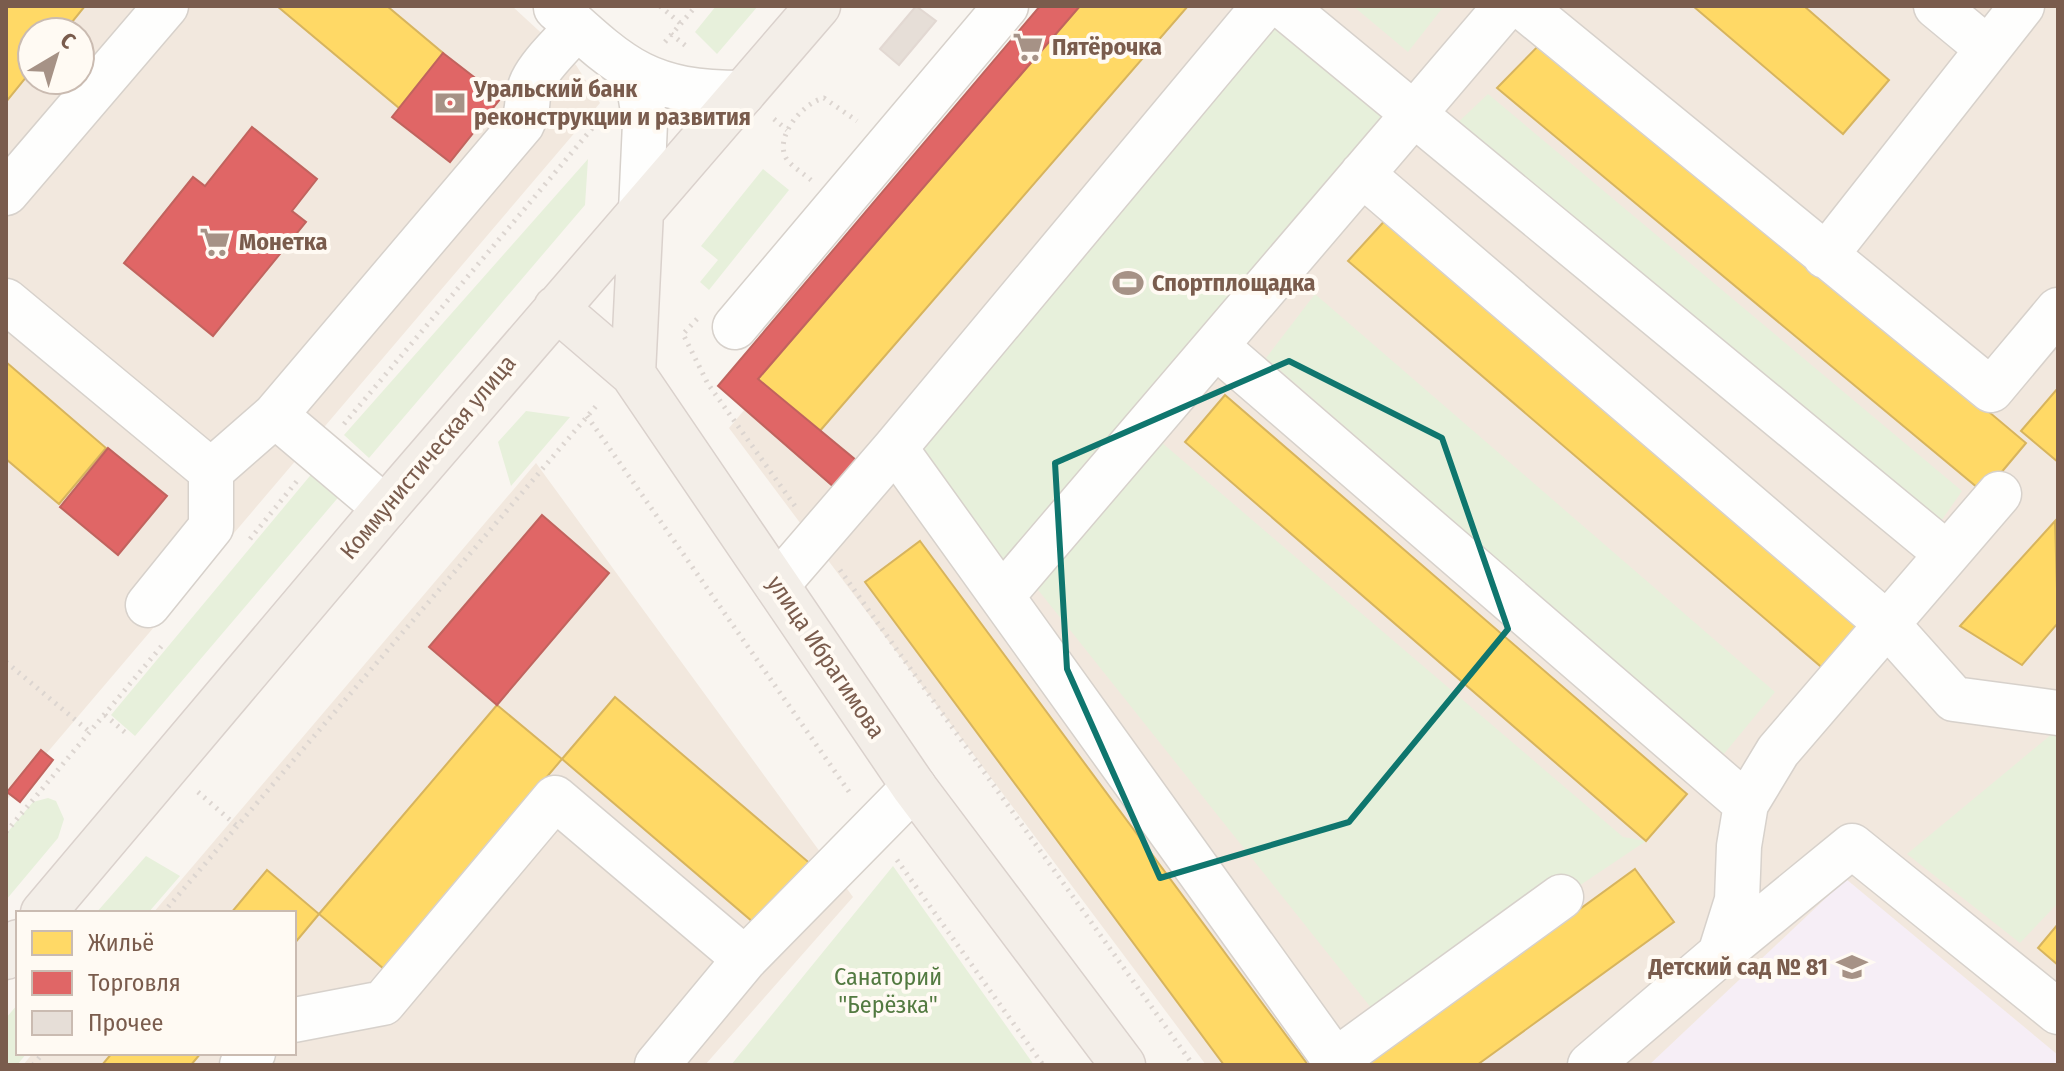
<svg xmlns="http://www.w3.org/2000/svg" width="2064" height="1071" viewBox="0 0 2064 1071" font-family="'Fira Sans Condensed',sans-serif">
<rect width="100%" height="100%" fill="#f9f5f0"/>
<path fill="#f2e8de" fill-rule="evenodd" d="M6,6H512L576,65L600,103L6,801ZM32,32H80V80H32Z
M1088,6H2058V1065H1206L729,428Z
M536,463L853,897L705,1065H23L33,1053H294V913H153Z"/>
<path fill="#f6eef6" d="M1846,879L2058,1055V1065H1649Z"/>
<path fill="#e7f0db" d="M716,6H758L717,54L695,32Z
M1353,6H1444L1408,52Z
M1275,16L1398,116L1003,578L910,448Z
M1488,94L1962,491L1939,524L1450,130Z
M588,159L585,205L369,458L344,435Z
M763,169L789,190L709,290L700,282L718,260L701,246Z
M1315,294L1775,692L1723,755L1266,358Z
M526,411L570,417L511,486L498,442Z
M1154,436L1623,837L1646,841L1380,1019L1031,581Z
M314,471L342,493L135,736L111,715Z
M2058,729V903L2020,943L1907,854Z
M48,798L56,801L64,819L58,838L6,900V834L33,802Z
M146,856L180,876L148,913H96Z
M893,866L1034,1065H731Z
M18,1004V1053H27L17,1065H6V1018Z"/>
<path fill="#ffd966" stroke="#d7b45e" stroke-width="2" d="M6,6H85L64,32H32V70L6,102Z
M277,6H387L443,53L399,108Z
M1080,6H1188L819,432L758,379Z
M1693,6H1804L1889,80L1843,134Z
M1545,39L2026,443L1984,493L1497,88Z
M1389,216L1866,627L1826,671L1348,261Z
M6,362L106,448L59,504L6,459Z
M2058,388V462L2021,431Z
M1225,395L1687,794L1646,841L1185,442Z
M2055,521L2058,623L2022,665L1960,626Z
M920,541L1308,1065H1224L865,582Z
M615,697L813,866L760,928L562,759Z
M497,705L562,759L384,969L319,914Z
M1635,869L1674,922L1477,1065H1372L1370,1062Z
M267,870L319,914L294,944V913H231Z
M2058,924V965L2038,948Z
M112,1053H201L191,1065H102Z"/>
<path fill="#e06666" stroke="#c1635e" stroke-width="2" d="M1040,6H1080L758,379L857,461L835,488L718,386Z
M443,53L501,98L450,162L392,117Z
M252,127L317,179L292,211L306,222L213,336L124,263L193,177L205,186Z
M108,448L167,496L118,555L60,507Z
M542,515L609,573L497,705L429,647Z
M41,750L53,760L20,802L7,792Z"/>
<path fill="#e6ded7" stroke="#e2d8d2" stroke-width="2" d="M916,6L936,21L899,65L880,49Z"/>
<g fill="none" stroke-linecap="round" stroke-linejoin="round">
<g stroke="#d7d1cb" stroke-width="47">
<path id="minor" d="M1283,6L1947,554
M1522,6L1991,390L2058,310
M1936,6L1988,49
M556,8C624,70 648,93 743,93
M637,75L645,123L641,211
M1362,174L1887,624L1954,699L2058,713
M6,193L166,6
M1825,256L2022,6
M6,301L211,471L275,415
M735,327L1006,6
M1217,347L1746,804
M895,448L1264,6
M385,508L275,415L522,124C530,110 525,96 532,82C542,62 563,44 577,27
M777,585L895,448L1331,1055L1350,1050L1561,897
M1002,596L1506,6
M148,605L211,527V471
M1720,954L1852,846L2058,1012
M294,1020L383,1003L555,798L745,959L914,787
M242,1065L253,1053
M657,1065L745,959
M1590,1065L1720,954L1737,900L1739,846L1746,804L1778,751L1999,494"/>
</g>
<g stroke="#dad1cc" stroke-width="47">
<path id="major" d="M556,308L633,374L914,787L1123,1065
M633,374L641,211
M43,913L385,508L818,6
M6,957L18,942"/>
</g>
<path stroke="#dcd5d0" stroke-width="5" stroke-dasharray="2 6" stroke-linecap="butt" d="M660,6L680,23
M671,34L686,46
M665,42L696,6
M774,119L787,130
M811,180C804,174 791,166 786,158C774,136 804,102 824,98L857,121
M697,319L683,334L708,384L795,506
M587,416L852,796
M344,424L605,113
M250,539L297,481
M840,570L1193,1065
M6,662L91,733
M105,715L128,735
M198,792L237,826
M6,832L165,642
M897,860L1043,1065
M163,913L597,405
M33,1065L43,1053"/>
<use href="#minor" stroke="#fefefd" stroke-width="44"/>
<use href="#major" stroke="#f3eee8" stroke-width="44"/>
</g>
<path fill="none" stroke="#0f766e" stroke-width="6" stroke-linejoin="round" d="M1289,361L1442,438L1508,629L1349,822L1160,878L1067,669L1055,463Z"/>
<defs>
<g id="supermarket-bare" transform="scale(2.4)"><path d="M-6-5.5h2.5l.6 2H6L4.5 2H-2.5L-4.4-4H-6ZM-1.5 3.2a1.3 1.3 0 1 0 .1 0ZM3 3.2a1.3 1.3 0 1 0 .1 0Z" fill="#a69286" stroke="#fffaf3" stroke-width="2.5" paint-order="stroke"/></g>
<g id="bank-bare" transform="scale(2.4)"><path d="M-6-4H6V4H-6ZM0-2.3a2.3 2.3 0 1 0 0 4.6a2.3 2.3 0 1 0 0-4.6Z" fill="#a69286" stroke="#fffaf3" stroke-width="2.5" paint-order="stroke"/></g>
<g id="stadium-bare" transform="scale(2.4)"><path d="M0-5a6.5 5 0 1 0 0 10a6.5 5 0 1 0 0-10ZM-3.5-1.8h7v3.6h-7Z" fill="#a69286" stroke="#fffaf3" stroke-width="2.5" paint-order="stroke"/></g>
<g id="school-bare" transform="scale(2.4)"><path d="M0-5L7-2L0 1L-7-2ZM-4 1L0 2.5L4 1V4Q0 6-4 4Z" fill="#a69286" stroke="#fffaf3" stroke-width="2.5" paint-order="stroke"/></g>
</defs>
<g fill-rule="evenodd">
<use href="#supermarket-bare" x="1028" y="47"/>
<use href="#bank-bare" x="450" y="103"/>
<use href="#supermarket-bare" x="215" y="242"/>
<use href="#stadium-bare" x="1128" y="283"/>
<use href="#school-bare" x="1852" y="967"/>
</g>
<g text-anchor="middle" stroke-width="8" stroke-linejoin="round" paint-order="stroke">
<g font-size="24" font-weight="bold" fill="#7a5c4d" stroke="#fffaf3" text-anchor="start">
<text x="1052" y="55">Пятёрочка</text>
<text x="474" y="97">Уральский банк<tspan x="474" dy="28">реконструкции и развития</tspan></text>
<text x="239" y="250">Монетка</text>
<text x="1152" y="291">Спортплощадка</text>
<text x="1828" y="975" text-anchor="end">Детский сад № 81</text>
</g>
<g font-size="24" fill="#7a5c4d" stroke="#fffaf3">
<text transform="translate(428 457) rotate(-50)" y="8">Коммунистическая улица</text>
<text transform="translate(826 657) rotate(56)" y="8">улица Ибрагимова</text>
</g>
<g font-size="24" fill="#537a41" stroke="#fffaf3">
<text x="888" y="985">Санаторий<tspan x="888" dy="28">"Берёзка"</tspan></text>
</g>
</g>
<rect width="2064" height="1071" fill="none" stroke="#7a5c4d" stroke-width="16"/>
<rect x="16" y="911" width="280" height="144" fill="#fffaf3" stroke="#cabbb1" stroke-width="2"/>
<rect x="32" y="931" width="40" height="24" fill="#ffd966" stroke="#cabbb1" stroke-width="2"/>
<text x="88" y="951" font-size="24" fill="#7a5c4d">Жильё</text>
<rect x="32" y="971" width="40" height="24" fill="#e06666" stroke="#cabbb1" stroke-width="2"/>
<text x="88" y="991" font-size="24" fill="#7a5c4d">Торговля</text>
<rect x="32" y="1011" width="40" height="24" fill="#e6ded7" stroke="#cabbb1" stroke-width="2"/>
<text x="88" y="1031" font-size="24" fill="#7a5c4d">Прочее</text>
<g transform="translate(56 56) rotate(38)"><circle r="38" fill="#fffaf3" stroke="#cabbb1" stroke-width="2"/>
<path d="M0-6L14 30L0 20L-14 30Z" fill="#a69286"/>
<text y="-12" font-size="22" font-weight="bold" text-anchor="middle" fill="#7a5c4d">С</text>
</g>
</svg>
